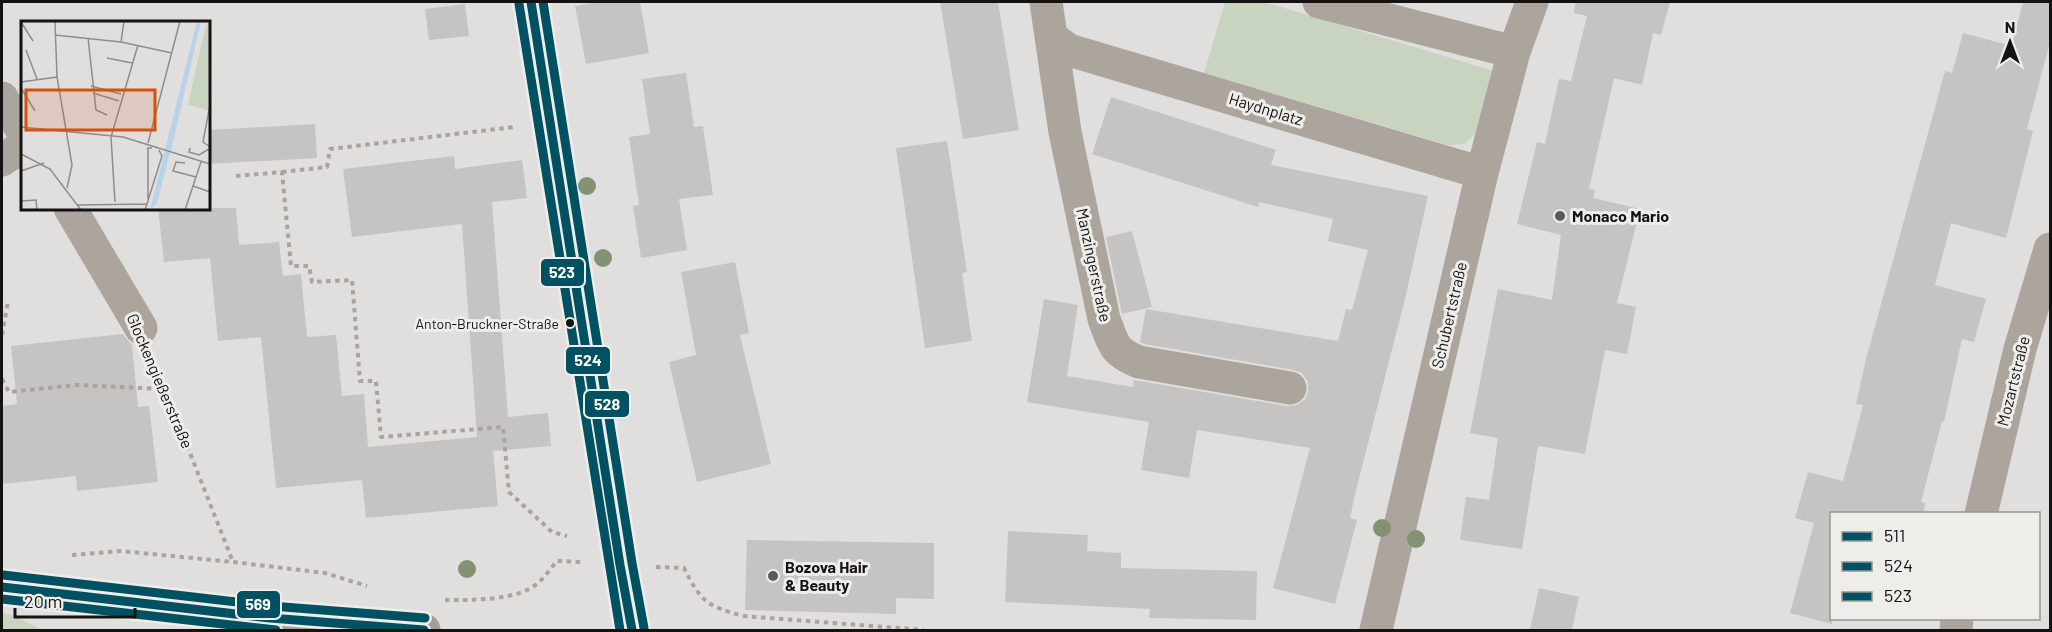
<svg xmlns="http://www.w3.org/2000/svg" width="2052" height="632" viewBox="0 0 2052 632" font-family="Barlow,sans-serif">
<rect width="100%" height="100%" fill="#e0dfde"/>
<path fill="#c8d3c0" d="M1225,2H1264L1494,71L1475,134L1464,144L1448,145L1204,73Z
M2,613L13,615L42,630H2Z"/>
<path fill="#c5c4c3" d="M597,2H640L649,53L586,64L575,6Z
M940,2H998L1019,130L963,139Z
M1575,2H1670L1661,35L1653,33L1642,85L1614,78L1589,189L1595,190L1593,198L1640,209L1617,303L1636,307L1627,354L1605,350L1585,454L1538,446L1522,549L1460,540L1466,497L1489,500L1498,438L1470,433L1498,289L1552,300L1561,235L1517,224L1537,142L1545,144L1559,79L1571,81L1587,16L1574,13Z
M2023,2H2050V42L2027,129L2033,131L2006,238L1951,223L1935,285L1986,299L1974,342L1962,339L1944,422L1942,421L1921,502L1925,503L1924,513H1832V624L1790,613L1814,523L1795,518L1808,472L1843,481L1863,405L1856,404L1866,359L1945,71L1952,73L1963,33L2012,46Z
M465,4L469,36L429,40L425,9Z
M686,73L694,127L703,126L713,195L679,199L687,250L641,258L633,206L639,205L629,137L650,134L642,79Z
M1111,97L1276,150L1271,165L1428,196L1405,299L1355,494L1350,518L1357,520L1335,604L1273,588L1310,448L1197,430L1189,478L1141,470L1149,422L1027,402L1044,299L1078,305L1067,376L1133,387L1134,380L1287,406L1297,405L1305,399L1308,392V382L1302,373L1293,370L1144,344L1140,342L1146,309L1338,341L1346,309L1352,310L1368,250L1328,241L1333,219L1259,202L1258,207L1092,154Z
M315,124L317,158L208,164V130Z
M947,141L967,272L962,273L972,341L925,348L896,148Z
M454,156L455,169L522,160L527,198L492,202L508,417L548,413L551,446L493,451L498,506L366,518L362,480L276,488L261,337L218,341L210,258L164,262L158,208H236L239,245L279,242L283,276L301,274L307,337L336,335L342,396L364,394L368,447L477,437L462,224L352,237L343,169Z
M1132,231L1152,307L1122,314L1106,237Z
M735,262L749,333L740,335L771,464L697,482L669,362L696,355L681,272Z
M123,334L132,345L138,407L149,406L158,482L77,491L76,476L2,484V406L17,404L11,346Z
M1008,531L1088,535L1087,551L1121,553V568L1257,571L1256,620L1149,618L1150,609L1005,602Z
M747,540L934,543V599L896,598V614L745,610Z
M1539,588L1579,597L1572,630H1530Z"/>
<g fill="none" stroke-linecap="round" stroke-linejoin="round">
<path stroke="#a8a49e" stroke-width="4" stroke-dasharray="4.5 4.5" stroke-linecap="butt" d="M282,172L327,167L330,149L514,127
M236,176L282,172L291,266H309L312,282L352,280L360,381H376L381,437L503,427L509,492L552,532L567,536
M2,335L8,302
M154,362L233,562
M2,379L9,392L77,385L165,389
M72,555L121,551L233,562L325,573L367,586
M656,567L684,568C701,602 707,606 743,616L924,630
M445,600C471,600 518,601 538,583C545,577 551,568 557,561L583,562"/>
<path stroke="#aba59e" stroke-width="33" d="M531,2L620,565L632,630
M1046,2L1065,132L1104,319C1113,343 1113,352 1139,362L1290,388
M1319,2L1514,52
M1052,38L1069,50L1482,173
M2,98L22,130
M2,160L22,147
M70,208L141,328
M1981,514L2020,349L2050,249
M1376,630L1482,173L1514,52L1532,2
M1956,630L1957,618"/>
<path stroke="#a49e96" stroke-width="33" d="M2,587L270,618L424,630"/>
<g stroke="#efedea" stroke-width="14">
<path id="bus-1" d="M2,587L270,618L424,630"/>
</g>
<g stroke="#efedea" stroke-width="14">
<path id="bus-2" d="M531,2L620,565L632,630"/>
</g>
<g stroke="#efedea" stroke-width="14">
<path id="bus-3" d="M519,4L620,630"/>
</g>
<g stroke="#efedea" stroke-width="14">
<path id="bus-4" d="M2,599L276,630"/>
</g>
<g stroke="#efedea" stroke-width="14">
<path id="bus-5" d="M3,575L271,606L425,618"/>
</g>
<g stroke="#efedea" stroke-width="14">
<path id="bus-6" d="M543,2L632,563L644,628"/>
</g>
<use href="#bus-1" stroke="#005262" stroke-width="9"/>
<use href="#bus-2" stroke="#005262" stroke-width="9"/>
<use href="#bus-3" stroke="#005262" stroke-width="9"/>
<use href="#bus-4" stroke="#005262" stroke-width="9"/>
<use href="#bus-5" stroke="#005262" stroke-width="9"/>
<use href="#bus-6" stroke="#005262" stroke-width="9"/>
</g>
<g fill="#829273">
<circle cx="587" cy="186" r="9"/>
<circle cx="603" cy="258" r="9"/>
<circle cx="1382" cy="528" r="9"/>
<circle cx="1416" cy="539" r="9"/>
<circle cx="467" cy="569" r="9"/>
</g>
<g fill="#5b5a59" stroke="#efedea" stroke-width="2">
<circle cx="1560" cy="216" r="6"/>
<circle cx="773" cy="576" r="6"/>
</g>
<circle fill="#141312" stroke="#efedea" stroke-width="2" cx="570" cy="323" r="5"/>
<g text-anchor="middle" stroke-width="6" stroke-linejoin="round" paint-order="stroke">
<g font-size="14" fill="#141312" stroke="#efedea" text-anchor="end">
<text x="559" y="329">Anton-Bruckner-Straße</text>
</g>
<g font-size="16" fill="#141312" stroke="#efedea">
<text transform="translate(1266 109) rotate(17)" y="6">Haydnplatz</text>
<text transform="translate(1094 265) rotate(78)" y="6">Manzingerstraße</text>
<text transform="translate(1449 315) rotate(-77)" y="6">Schubertstraße</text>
<text transform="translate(160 381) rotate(67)" y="6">Glockengießerstraße</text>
<text transform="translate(2013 381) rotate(-76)" y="6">Mozartstraße</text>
</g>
<g font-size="16" font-weight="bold" fill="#141312" stroke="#efedea" text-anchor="start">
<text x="1572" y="222">Monaco Mario</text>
<text x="785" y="573">Bozova Hair<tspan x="785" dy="18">&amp; Beauty</tspan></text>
</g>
</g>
<g transform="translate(21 21)">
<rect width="189" height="189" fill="#e0dfde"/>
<path d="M185,3L189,4L187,89L167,84Z" fill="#c8d3c0"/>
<path d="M176,0H180L153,117L136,182L129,189Z" fill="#bad2e8"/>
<path fill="none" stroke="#8e8d8c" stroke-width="1.5" d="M34,0L36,56L51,144L46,167M0,1L12,20M34,14L100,21L151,32M67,17L75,89L86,94M100,21L103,0M5,29L16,58M86,37L111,42M0,61L36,56M70,65L100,73M0,67L14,90M72,72L98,80M189,84L182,121L189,126M0,106L102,116L189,143M127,122L159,0M169,127L168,131L178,134L188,128M0,133L29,148L60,189M164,142L155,141L152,150L175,156M0,150L23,142M172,165L189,171M127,179V127H131M0,180L15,179L16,189M94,181L90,116L117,24M57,184L126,183M124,189L141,135L138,129M164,189L180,141"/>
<path fill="#d3520d" fill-opacity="0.15" stroke="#d3520d" stroke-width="3" d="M5,69H134V109H5Z"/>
<rect width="189" height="189" fill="none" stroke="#141312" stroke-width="3"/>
</g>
<g stroke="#efedea" stroke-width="2">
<rect x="540" y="258" width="45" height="29" rx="6" fill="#005262"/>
<rect x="565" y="346" width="46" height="29" rx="6" fill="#005262"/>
<rect x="584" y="390" width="46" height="28" rx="6" fill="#005262"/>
<rect x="236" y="590" width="45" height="29" rx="6" fill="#005262"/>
</g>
<g font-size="16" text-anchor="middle" font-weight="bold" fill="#fff">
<text x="562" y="278">523</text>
<text x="588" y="366">524</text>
<text x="607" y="410">528</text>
<text x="258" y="610">569</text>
</g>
<rect width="2052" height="632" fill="none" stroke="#141312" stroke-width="6"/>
<rect x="1830" y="512" width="210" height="108" fill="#efedea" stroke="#979694" stroke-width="1.5"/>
<rect x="1842" y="532" width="30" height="9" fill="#005262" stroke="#979694" stroke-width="1.5"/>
<text x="1884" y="542" font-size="18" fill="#141312">511</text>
<rect x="1842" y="562" width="30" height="9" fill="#005262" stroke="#979694" stroke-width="1.5"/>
<text x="1884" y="572" font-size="18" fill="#141312">524</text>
<rect x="1842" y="592" width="30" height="9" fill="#005262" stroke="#979694" stroke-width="1.5"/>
<text x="1884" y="602" font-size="18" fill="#141312">523</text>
<g transform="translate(2010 42)" stroke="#efedea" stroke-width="4.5" paint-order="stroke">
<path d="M0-4.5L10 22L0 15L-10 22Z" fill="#141312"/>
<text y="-9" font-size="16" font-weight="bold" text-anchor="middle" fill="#141312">N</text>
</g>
<path d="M15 608v9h120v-9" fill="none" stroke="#141312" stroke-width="3"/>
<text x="24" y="608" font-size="18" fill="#141312" stroke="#efedea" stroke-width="4.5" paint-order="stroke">20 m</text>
</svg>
